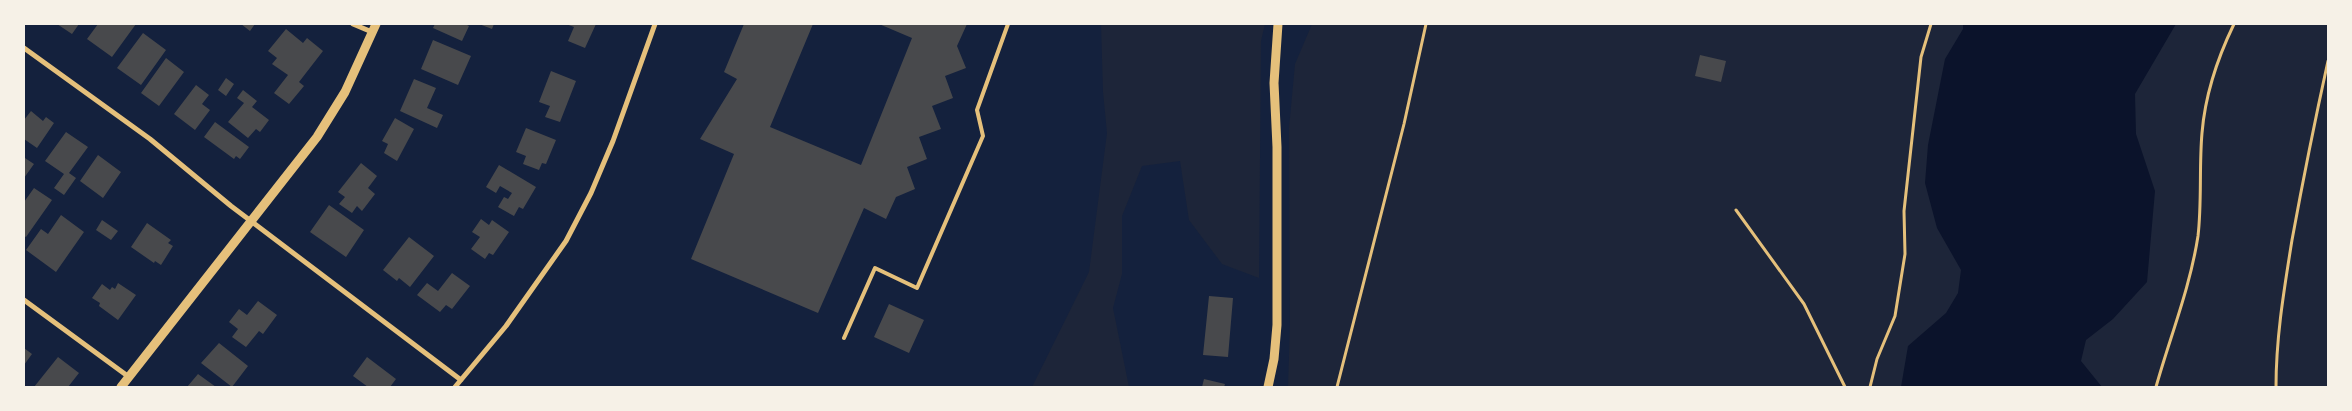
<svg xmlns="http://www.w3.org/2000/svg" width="2352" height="411" viewBox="0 0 2352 411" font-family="Quicksand,sans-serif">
<rect width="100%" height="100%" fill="#14213d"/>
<path fill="#1d2539" d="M1101,24H1265L1261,41L1259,278L1222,264L1189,220L1180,161L1142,166L1122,216V274L1113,308L1129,387H1032L1089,272L1107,133L1103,92Z
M1312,24H2328V387H1288L1290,324L1289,128L1295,64Z"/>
<path fill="#0b132b" d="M1963,24H2176L2135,94L2136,134L2155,191L2147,282L2113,319L2086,340L2081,361L2102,387H1901L1908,346L1946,313L1958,293L1961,270L1937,228L1925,183L1928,145L1945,59L1963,29Z"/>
<path fill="#48494c" d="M57,24H79L72,34Z
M98,24H136L112,57L87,39Z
M241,24H255L250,31Z
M435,24H465L469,26L462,41L433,28Z
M479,24H494L492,29Z
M566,24H596L585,48L568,41L574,27Z
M744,24H813L770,127L861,165L912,38L879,24H967L957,46L966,68L945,76L953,98L932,106L941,129L919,137L927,159L907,167L915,189L896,197L886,219L864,208L818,313L691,259L734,154L700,139L737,79L724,72Z
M286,29L303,43L307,38L323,51L299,82L304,86L289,104L274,93L288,75L272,64L277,58L268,51Z
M143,33L166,50L141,85L117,68Z
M433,40L471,56L458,85L421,69Z
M1700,55L1726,61L1721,82L1695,76Z
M166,58L184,72L159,106L141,93Z
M551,71L576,81L560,122L545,117L550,106L539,102Z
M226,78L234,84L226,96L218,90Z
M414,79L436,88L427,108L443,115L437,128L400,111Z
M196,85L209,95L202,104L210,110L195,130L174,114Z
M243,90L257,101L252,107L269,120L260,132L256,129L248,138L228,122L244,103L237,98Z
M31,111L43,121L46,117L54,123L37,148L24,139V120Z
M395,118L414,129L397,161L384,153L388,144L382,141Z
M215,122L249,147L240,159L236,156L234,159L204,137Z
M526,128L556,140L546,164L542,163L539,170L523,164L526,156L516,152Z
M66,132L88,147L69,173L76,178L64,195L54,188L64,174L45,161Z
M98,155L121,172L103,198L80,181Z
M25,158L34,164L24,178V160Z
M361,163L377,176L368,188L375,194L362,211L357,206L352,213L339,204L345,197L338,192Z
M499,165L536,187L523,209L519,207L514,216L498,207L504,197L508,199L512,193L500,186L496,193L486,187Z
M34,188L52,200L26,237L24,236V202Z
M329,205L364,230L346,257L310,232Z
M61,215L84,232L56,272L26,250L41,229L48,234Z
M481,219L489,225L492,220L509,232L493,255L489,253L485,259L471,249L480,237L472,232Z
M102,220L118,231L111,240L96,230Z
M147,223L171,240L168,243L173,246L161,265L155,261L154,263L131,247Z
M409,237L434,256L410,287L399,278L397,281L383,270Z
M452,273L470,286L452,309L446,305L440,312L417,295L427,283L438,291Z
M118,283L136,295L118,320L99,306L100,303L92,298L102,284L110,290L112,287L115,289Z
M1209,296L1233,298L1228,357L1203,355Z
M258,301L277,315L263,334L259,331L246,347L232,337L238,329L229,322L239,309L247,315Z
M889,304L924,320L909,353L874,337Z
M219,343L248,366L232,387L201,363Z
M24,348L32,354L24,365Z
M58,357L79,373L68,387H34Z
M367,357L396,379L390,387H368L353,376Z
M198,374L216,387H187Z
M1204,379L1225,384L1224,387H1202Z"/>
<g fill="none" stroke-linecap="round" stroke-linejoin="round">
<path stroke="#e5c07b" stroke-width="3" d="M1736,210L1804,304L1845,387
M1337,387L1404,124L1426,24
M1870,387L1877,359L1895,316L1905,254L1904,211L1921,57L1931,24
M2156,387C2170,337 2190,288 2198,236C2202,202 2199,167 2202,133C2205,96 2218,57 2234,24
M2276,387C2276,337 2284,290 2292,240C2303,180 2315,120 2328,61"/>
<path stroke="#e5c07b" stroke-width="4" d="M844,338L875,268L917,288L983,136L977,110L1008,24"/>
<path stroke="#e5c07b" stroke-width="5" d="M353,24L372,32
M24,48L150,139L231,206L461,380
M24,300L129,377
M455,387L506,326L566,241L591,193L613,141L655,24"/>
<path stroke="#e5c07b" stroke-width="9" d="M121,387L317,137L345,92L376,24
M1268,387L1274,359L1277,325V147L1274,83L1278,24"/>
</g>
<rect width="2352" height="411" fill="none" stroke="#f6f1e7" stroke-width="50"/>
</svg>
